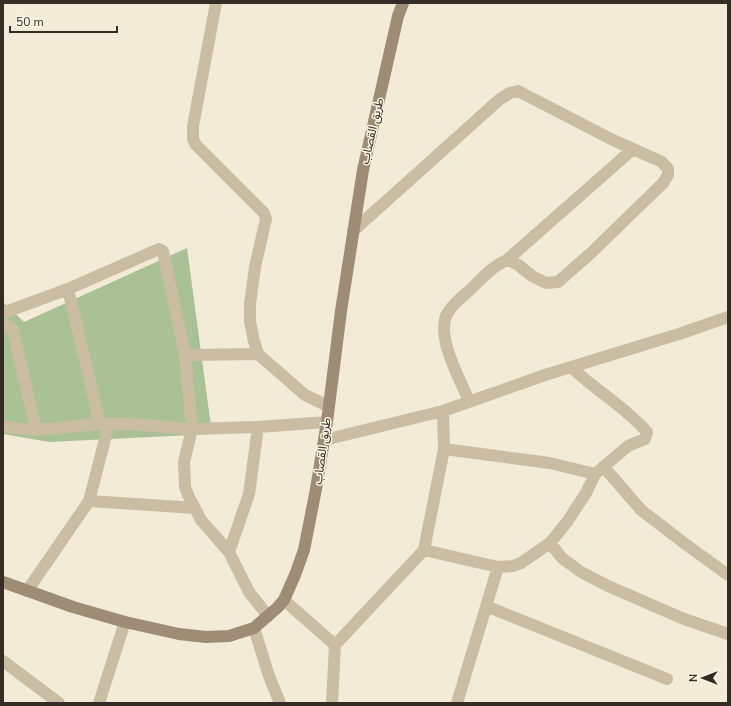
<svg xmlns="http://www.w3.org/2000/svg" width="731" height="706" viewBox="0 0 731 706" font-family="'Nunito Sans','Noto Sans Arabic',sans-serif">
<rect width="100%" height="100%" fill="#f2ebd7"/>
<path fill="#aac196" d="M187,248L212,434L49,442L3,434V302L24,322Z"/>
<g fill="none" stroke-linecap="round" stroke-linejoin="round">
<path stroke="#cabda2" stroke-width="12" d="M216,3L193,126V139L196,145L264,213L266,219L255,267L250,304V322L254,341L258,354L305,395L328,406
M353,231L500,99L510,93L518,91L613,140L662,162L668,169V175L663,183L591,253L558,282L546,283L532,276L517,264L507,260C493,266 482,278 471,289C463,296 451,305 446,316C437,339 460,379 469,401
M507,260L633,149
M3,313L68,289L100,424
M3,323L12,329L14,334L36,430
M185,355L258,354
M3,426C39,434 65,426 100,424C131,422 162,427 192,429L185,355L163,251L159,249L68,289
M324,440L443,411L545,375L679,334L728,317
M444,449L550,463L595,474
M604,467L641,510L688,546L728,575
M89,501L195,508
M550,543L562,558L581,572L608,586L684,619L728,634
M424,550L498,567L513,566L521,563L550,543L567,522L586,493L595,474L628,446L645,439L647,432C625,407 595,390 571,367
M229,552L249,494L258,427
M27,591L89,501L109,424
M284,600L335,645L332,703
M486,606L667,679
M268,616L249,592L229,552L201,520L189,497L185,487L184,462L192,429L258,427L327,422
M254,628L269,676L280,703
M335,645L424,550L444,449L443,411
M3,661L59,703
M99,703L125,622
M457,703L498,567"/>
<path stroke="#9e8c74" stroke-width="12" d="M3,582L73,607L125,622L179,634L206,637L229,636L254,628L278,607L284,600L295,575L304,550L316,489L327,422L341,311L363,170L398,16L403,3"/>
</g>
<g text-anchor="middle" stroke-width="3" stroke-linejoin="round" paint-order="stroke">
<g font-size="12" fill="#352d25" stroke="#faf4e3">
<text transform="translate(372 131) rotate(-77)" y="4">طريق القصاب</text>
<text transform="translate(322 451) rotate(-82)" y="4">طريق القصاب</text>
</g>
</g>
<rect width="731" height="706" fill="none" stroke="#352d25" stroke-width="8"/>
<g transform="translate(703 678) rotate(270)" stroke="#faf4e3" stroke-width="3" paint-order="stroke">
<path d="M0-3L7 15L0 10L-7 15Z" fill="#352d25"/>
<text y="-6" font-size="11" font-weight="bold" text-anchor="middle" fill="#352d25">N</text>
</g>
<path d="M10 26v6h107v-6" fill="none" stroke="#352d25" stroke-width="2"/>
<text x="16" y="26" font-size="12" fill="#352d25" stroke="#faf4e3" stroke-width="3" paint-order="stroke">50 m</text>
</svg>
